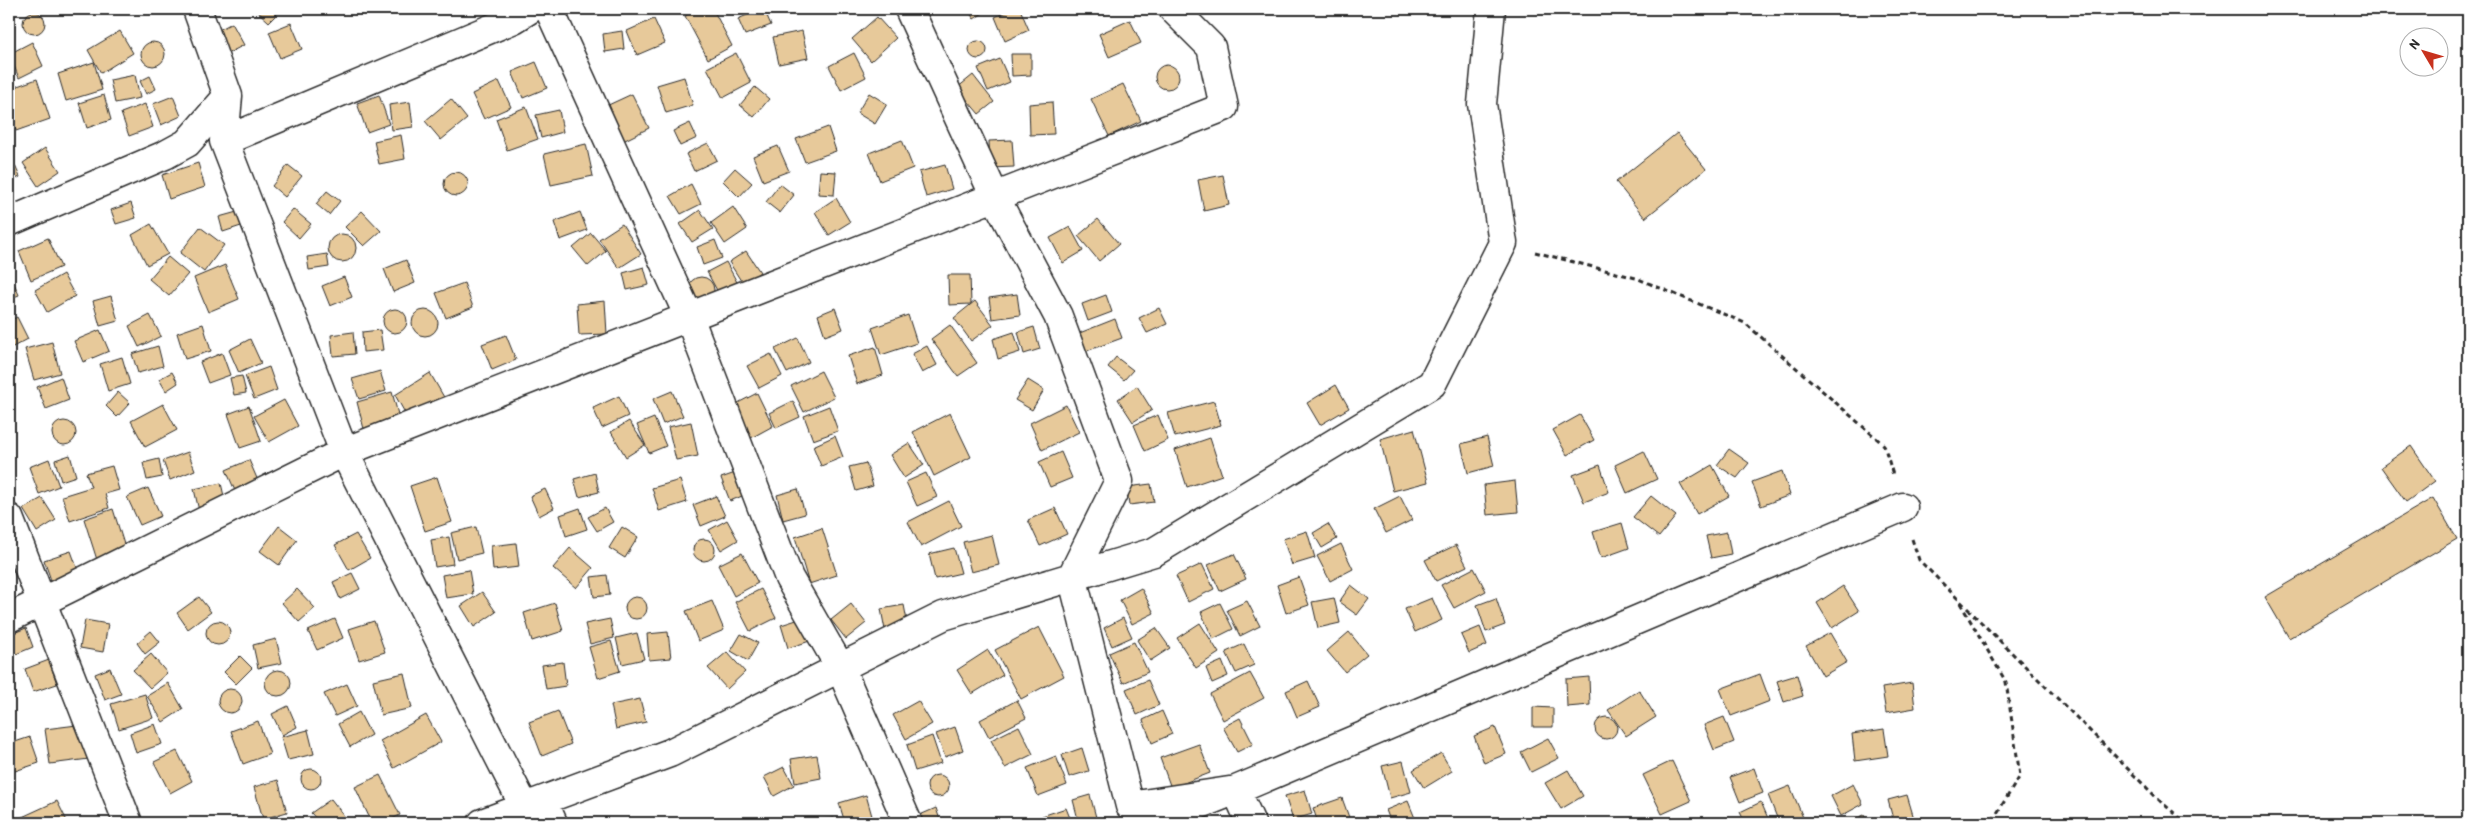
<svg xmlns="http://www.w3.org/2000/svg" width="2477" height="832" viewBox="0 0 2477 832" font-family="'Patrick Hand',sans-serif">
<rect width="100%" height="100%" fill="#fff"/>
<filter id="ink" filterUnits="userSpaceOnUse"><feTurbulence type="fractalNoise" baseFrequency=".02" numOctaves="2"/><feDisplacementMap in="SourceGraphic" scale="10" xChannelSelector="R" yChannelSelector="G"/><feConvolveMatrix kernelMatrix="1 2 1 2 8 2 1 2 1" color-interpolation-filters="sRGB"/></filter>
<g filter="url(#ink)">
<path fill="#e7c99a" stroke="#2b2b2b" d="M255,9H282L269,22Z
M697,9H713L732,46L708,59L685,16Z
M761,9H764L771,25L745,35L738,19Z
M967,9H989L974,19Z
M1012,9H1020L1029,30L1005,41L995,17Z
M23 23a11 11 0 1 1 22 0a11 11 0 1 1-22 0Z
M877,17L896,38L871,61L852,39Z
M654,19L665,43L637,55L627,31Z
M1130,20L1141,43L1109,57L1099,34Z
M232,23L244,45L223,56L211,34Z
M291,23L302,49L280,58L269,32Z
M120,31L133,53L101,73L88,50Z
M622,31L624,49L605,52L603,34Z
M802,31L808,58L779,64L773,37Z
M969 50a9 9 0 1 1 18 0a9 9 0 1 1-18 0Z
M32,42L43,66L19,78L9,54Z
M141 54a12 12 0 1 1 24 0a12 12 0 1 1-24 0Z
M736,53L751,83L723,98L707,68Z
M854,53L866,77L841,90L829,66Z
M1011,54H1031V75L1012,76Z
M1000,59L1010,82L988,91L978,68Z
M94,62L102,90L66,101L58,74Z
M536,62L547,88L523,98L512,72Z
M1155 77a12 12 0 1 1 24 0a12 12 0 1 1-24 0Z
M135,75L140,98L115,103L110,80Z
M973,75L994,102L979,114L957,88Z
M150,76L156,89L146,94L140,81Z
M684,77L693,105L666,113L657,85Z
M37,79L50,119L16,131L9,109V89Z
M499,81L511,107L484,119L472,94Z
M1123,84L1141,121L1109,136L1091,99Z
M755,87L769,99L754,117L740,105Z
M869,93L887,104L875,124L857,113Z
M632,94L649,128L621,142L604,107Z
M104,95L111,120L87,128L79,103Z
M379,95L389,124L367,132L357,103Z
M173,96L181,116L161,125L153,104Z
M451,99L467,119L441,140L425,121Z
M410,102L413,127L392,130L389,105Z
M1052,102L1054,134L1030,135L1029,104Z
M145,104L153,127L129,136L121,113Z
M526,107L538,139L507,150L496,119Z
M559,110L563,132L541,138L536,115Z
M690,123L697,138L680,146L673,131Z
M828,127L836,151L805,162L796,139Z
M1677,133L1706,169L1645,218L1616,182Z
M401,135L405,159L379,164L374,141Z
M902,140L913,168L880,181L869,153Z
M1012,140L1014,167L990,168L989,141Z
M708,143L717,160L694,171L686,154Z
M586,144L593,176L551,185L544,154Z
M778,146L789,171L763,181L753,156Z
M45,148L60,171L38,186L23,163Z
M9,152L20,177L9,182Z
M198,163L205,187L169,199L162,175Z
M288,165L302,176L285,197L272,186Z
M945,165L952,189L926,197L919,172Z
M735,168L752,183L739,197L723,181Z
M820,171L836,172L834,195L818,194Z
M444 184a12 12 0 1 1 24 0a12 12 0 1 1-24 0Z
M1223,175L1229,205L1204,211L1198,180Z
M691,184L701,204L681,214L670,196Z
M780,184L794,195L780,213L766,202Z
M327,191L340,201L329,215L316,204Z
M836,198L850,222L829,235L815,212Z
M131,203L136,218L116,224L111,210Z
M733,207L747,229L725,244L711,223Z
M293,209L311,224L299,238L282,222Z
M700,210L713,229L692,242L680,224Z
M362,211L381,231L364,246L345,227Z
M237,212L241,226L223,232L219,217Z
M580,212L587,230L560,240L554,222Z
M1098,219L1119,244L1099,261L1078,236Z
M151,224L168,254L147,265L132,235Z
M622,224L641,254L619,268L599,239Z
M200,227L224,245L204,272L180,253Z
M1070,227L1083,251L1063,263L1050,238Z
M591,233L606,251L588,266L573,248Z
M328 248a14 14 0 1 1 28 0a14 14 0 1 1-28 0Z
M48,238L61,267L31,280L19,251Z
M715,240L722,258L703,265L697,247Z
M746,251L760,272L743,284L729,262Z
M327,254L329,267L309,270L307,257Z
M168,257L188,274L169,296L149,279Z
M406,260L415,283L393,292L384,269Z
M726,262L738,284L719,294L707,272Z
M225,265L239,299L208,312L194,278Z
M644,267L649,285L627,290L623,273Z
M9,271L19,295L9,299Z
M63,274L75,296L47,312L35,290Z
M948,275H970L971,304L949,305Z
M344,277L352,297L330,306L322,286Z
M688 290a13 13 0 1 1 26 0a13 13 0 1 1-26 0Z
M464,283L473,307L446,318L436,293Z
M1017,294L1020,315L992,319L989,298Z
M1106,295L1112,312L1088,321L1082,304Z
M111,296L118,321L100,326L93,301Z
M605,301L607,334L579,335L577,304Z
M975,301L993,325L971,341L954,318Z
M835,308L843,329L825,336L818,315Z
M1159,308L1167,324L1147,333L1139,318Z
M383 321a12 12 0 1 1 24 0a12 12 0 1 1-24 0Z
M412 323a13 13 0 1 1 26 0a13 13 0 1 1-26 0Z
M150,315L161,336L139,347L129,326Z
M908,315L917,343L881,355L872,328Z
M17,317L28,339L9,349V321Z
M1115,319L1122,338L1084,352L1077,334Z
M203,324L211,351L185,359L177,333Z
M950,325L977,363L958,376L931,339Z
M1034,327L1040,349L1024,354L1018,332Z
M100,330L109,351L83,362L74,341Z
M380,330L383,350L363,352L362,332Z
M353,332L355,354L333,356L331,335Z
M1014,332L1020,352L998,359L993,339Z
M506,335L516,360L492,370L482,344Z
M798,338L809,362L787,373L775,349Z
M250,339L261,363L239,373L229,350Z
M52,342L60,373L34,380L25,349Z
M158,346L163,366L138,373L132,354Z
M927,346L937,365L922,373L912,354Z
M875,347L883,375L857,384L848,356Z
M222,353L230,375L208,383L200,362Z
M771,354L782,376L759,388L747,366Z
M122,357L130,384L108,391L100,364Z
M1116,357L1133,370L1124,380L1108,367Z
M269,367L277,390L254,399L245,376Z
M380,371L386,391L359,399L352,379Z
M821,371L834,397L804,412L791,386Z
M172,372L178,383L166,391L159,379Z
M430,373L445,399L409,420L395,395Z
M242,376L246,393L234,395L230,378Z
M61,377L69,400L46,409L37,387Z
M1028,380L1044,390L1032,410L1015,400Z
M1336,385L1349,408L1320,425L1307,403Z
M1137,386L1152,410L1133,422L1118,399Z
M672,391L683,416L663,424L653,399Z
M118,392L130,403L117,417L106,406Z
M392,392L399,418L364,429L357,402Z
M757,393L773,426L751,438L734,405Z
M619,396L628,416L602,428L593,408Z
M284,400L298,426L269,442L254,416Z
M793,401L800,417L776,428L769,413Z
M1214,401L1221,425L1175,437L1168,413Z
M163,404L177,430L145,447L131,421Z
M1066,405L1079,432L1042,450L1030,423Z
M249,406L261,441L240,448L228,414Z
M829,406L838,431L813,440L804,416Z
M950,413L971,457L934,476L913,432Z
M1158,415L1168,440L1145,451L1134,425Z
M1580,415L1594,440L1567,455L1553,430Z
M654,418L666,446L649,453L637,425Z
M52 433a12 12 0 1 1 24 0a12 12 0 1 1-24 0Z
M629,421L645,445L626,457L611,432Z
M691,422L698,456L676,460L668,427Z
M1414,429L1428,482L1393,491L1380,439Z
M835,436L843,457L821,466L813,446Z
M1487,437L1494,466L1468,473L1461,444Z
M1210,438L1222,475L1187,487L1175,450Z
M909,443L924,465L904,478L890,455Z
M2411,446L2435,481L2406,502L2381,467Z
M1729,449L1749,463L1737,478L1717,465Z
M1644,451L1657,479L1627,493L1615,465Z
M188,452L195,470L170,480L163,461Z
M1061,452L1072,478L1050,487L1039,462Z
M70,455L76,476L61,481L55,460Z
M49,459L59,486L39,494L29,467Z
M159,459L162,477L147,480L143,463Z
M249,460L262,490L239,500L226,470Z
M866,463L873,486L856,491L849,467Z
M1600,465L1609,492L1584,502L1573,475Z
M1712,465L1729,496L1697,514L1680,484Z
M112,466L119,490L105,494L109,508L70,521L62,496L91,487L86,473Z
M1782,471L1790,495L1761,506L1752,482Z
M738,472L747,494L730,501L721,478Z
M595,473L599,492L579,497L574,479Z
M926,473L937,497L917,506L906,482Z
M437,477L452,522L425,531L410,486Z
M680,480L687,502L659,511L652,488Z
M1515,481L1518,512L1487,515L1484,485Z
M221,483L226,505L199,511L194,489Z
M1151,484L1154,502L1129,505L1127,487Z
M148,488L161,516L140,525L127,497Z
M545,489L554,508L539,516L530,496Z
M798,489L805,514L783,520L777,495Z
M716,496L725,516L701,526L693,505Z
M1400,496L1412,520L1386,533L1374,509Z
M1651,496L1676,516L1659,537L1633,517Z
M42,498L56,520L37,532L23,509Z
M2433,498L2457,539L2289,638L2265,597Z
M949,501L961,526L921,547L908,522Z
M580,508L587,529L566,536L560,515Z
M605,508L613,522L597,531L588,517Z
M1055,508L1067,534L1040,546L1028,520Z
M113,509L127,554L98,563L84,519Z
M727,520L738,540L721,550L709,530Z
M1622,523L1629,548L1601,558L1593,532Z
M1328,524L1337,539L1322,548L1313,533Z
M279,526L297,540L279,565L260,551Z
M476,527L482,553L457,559L451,533Z
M622,527L638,537L625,558L609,548Z
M822,528L837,575L809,584L795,537Z
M1307,531L1315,558L1292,565L1283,539Z
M1727,532L1731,554L1711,558L1706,536Z
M356,534L370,558L349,570L335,545Z
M992,535L999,565L971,572L963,542Z
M449,537L453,564L435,567L431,540Z
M693 550a11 11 0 1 1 22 0a11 11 0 1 1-22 0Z
M516,543L519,567L493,570L491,546Z
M1341,544L1353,569L1330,581L1317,556Z
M1456,545L1467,566L1436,581L1425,560Z
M570,548L593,568L576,588L553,568Z
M954,548L961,573L935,579L929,554Z
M71,551L79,573L52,583L44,560Z
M742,553L758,583L734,596L718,565Z
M1234,554L1246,579L1220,591L1208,565Z
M1202,564L1214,589L1188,602L1176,576Z
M1474,568L1486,591L1454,608L1441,585Z
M469,570L473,594L446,598L442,575Z
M352,573L360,589L340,599L333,582Z
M607,575L610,595L594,597L591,577Z
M1299,577L1309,605L1286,613L1277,585Z
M1351,585L1369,599L1357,615L1339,602Z
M1843,586L1859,611L1832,628L1817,603Z
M1141,588L1154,613L1132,624L1120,600Z
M297,589L315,608L299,622L282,603Z
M761,589L776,618L750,631L735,602Z
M482,592L496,612L474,627L461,606Z
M625 608a11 11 0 1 1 22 0a11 11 0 1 1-22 0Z
M199,597L211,612L188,629L177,613Z
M1334,598L1340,623L1318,628L1312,602Z
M1432,598L1442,620L1415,632L1405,609Z
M1496,598L1505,625L1486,632L1477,605Z
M712,601L724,630L698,641L686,611Z
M1247,601L1260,626L1240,636L1227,610Z
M555,603L563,631L532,641L524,613Z
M1220,603L1233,629L1213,639L1201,612Z
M851,604L866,623L846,639L831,620Z
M904,605L908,626L885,630L881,609Z
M806,617L813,640L788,648L781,625Z
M1123,618L1132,637L1112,646L1104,628Z
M335,619L343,638L317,650L308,631Z
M610,619L614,638L590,644L585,624Z
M85,620L108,624L103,652L80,648Z
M374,621L385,652L359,660L349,629Z
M206 633a12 12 0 1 1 24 0a12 12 0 1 1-24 0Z
M1200,623L1219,653L1196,668L1177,638Z
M1039,627L1064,676L1021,699L995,650Z
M1480,627L1487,645L1469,653L1461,635Z
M26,628L33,647L9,657V635Z
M1156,628L1170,648L1150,661L1137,640Z
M151,631L160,642L145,654L137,643Z
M668,632L671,658L649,660L647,634Z
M1349,632L1367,654L1345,672L1327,651Z
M637,633L644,659L622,664L616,638Z
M1830,633L1847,662L1823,676L1806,646Z
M741,634L758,643L748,661L731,651Z
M276,639L282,663L258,668L253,645Z
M611,641L620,671L598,678L589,647Z
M1134,642L1148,672L1123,683L1109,653Z
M1244,644L1254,665L1236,673L1226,652Z
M988,650L1003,675L972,694L957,670Z
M727,652L745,672L727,689L708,668Z
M151,654L167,673L150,688L133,670Z
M240,656L252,668L236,684L224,672Z
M49,660L57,684L33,692L25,669Z
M1222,661L1228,676L1212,683L1206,668Z
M563,662L566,686L546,689L542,665Z
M110,668L121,694L105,700L95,674Z
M265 683a13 13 0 1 1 26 0a13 13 0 1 1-26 0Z
M404,673L412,708L381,715L373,680Z
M1250,673L1264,698L1223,720L1210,694Z
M1760,674L1770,701L1731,716L1720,689Z
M1797,675L1803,696L1784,702L1777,681Z
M1589,677L1590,705L1567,707L1566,679Z
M1148,680L1159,705L1137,715L1126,689Z
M1308,681L1320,707L1297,717L1286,691Z
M168,683L183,709L163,722L147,696Z
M1912,683L1915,708L1886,713L1882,688Z
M347,684L357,706L335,716L324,694Z
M218 701a12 12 0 1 1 24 0a12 12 0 1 1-24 0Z
M1639,690L1656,717L1626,736L1608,710Z
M145,694L153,718L119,729L111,704Z
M640,699L646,722L616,729L611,705Z
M1017,700L1026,718L989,737L980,720Z
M918,701L932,724L906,739L893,715Z
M288,706L297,727L282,735L272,714Z
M1533,707L1553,708V727H1533Z
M558,711L571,744L542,756L529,722Z
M1162,711L1172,734L1152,743L1143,720Z
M359,712L371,735L350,747L338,724Z
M426,715L441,742L394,768L380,741Z
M1595 728a11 11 0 1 1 22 0a11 11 0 1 1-22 0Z
M1724,717L1734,742L1714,750L1704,725Z
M1240,718L1253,744L1237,752L1223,727Z
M258,721L270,754L243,764L231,731Z
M85,724L89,759L50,764L45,729Z
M155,724L162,744L136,753L130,733Z
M1019,726L1033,754L1005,768L991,740Z
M955,727L963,750L945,757L936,734Z
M1495,727L1506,754L1484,763L1474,736Z
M1884,729L1888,756L1855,761L1852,734Z
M308,730L314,754L288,760L281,737Z
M932,736L941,763L915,771L907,745Z
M30,737L39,763L9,773V744Z
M1548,738L1559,758L1531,772L1521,752Z
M1199,744L1210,773L1171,788L1160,758Z
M1082,748L1089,771L1069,777L1062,755Z
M177,751L192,781L170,793L154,762Z
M1441,753L1452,771L1424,788L1413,770Z
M817,755L821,778L795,783L791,759Z
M1056,756L1067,785L1038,796L1027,768Z
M1403,761L1411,792L1390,798L1382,766Z
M1672,761L1691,801L1662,814L1643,775Z
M784,767L794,785L774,796L764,777Z
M1754,768L1763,793L1740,802L1730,777Z
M301 779a10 10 0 1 1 20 0a10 10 0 1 1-20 0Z
M1568,770L1583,796L1561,809L1545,783Z
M380,775L400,815L384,823H372L355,787Z
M927 786a11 11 0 1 1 22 0a11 11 0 1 1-22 0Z
M278,780L287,812L263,819L254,787Z
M1853,784L1863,804L1841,816L1831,796Z
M1790,786L1804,820L1796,823H1779L1768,795Z
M1305,790L1312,814L1293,820L1285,796Z
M866,795L872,816L845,823L839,803Z
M1090,795L1097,821L1079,823L1073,800Z
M1907,795L1915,822L1894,823L1888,800Z
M1342,798L1351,823H1318L1313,808Z
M331,799L348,821L345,823H320L311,813Z
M57,801L68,823H23L20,818Z
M1408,801L1417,823H1391L1386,810Z
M1761,802L1770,823H1745L1740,812Z
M936,808L941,823H915L913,818Z
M1066,808L1072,823H1045L1042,816Z
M1864,815L1868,823H1847Z
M834,818L835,823H812V821Z"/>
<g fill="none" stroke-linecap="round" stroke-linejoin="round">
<g stroke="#2b2b2b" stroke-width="31">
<path id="street" d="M197,9L228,96L224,141L344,452L525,808
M549,9L689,317L789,578L840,667L908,823
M909,9L995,197L1058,316L1119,481L1072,576L1130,806L1236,790L1251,823
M224,141L514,19L530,9
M9,222L165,155L187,143L228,96
M9,518L128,823
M9,618L344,452L1224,107L1211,47L1173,9
M543,801L553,823
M482,823L670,753L943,616L1154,552L1432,384L1503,243L1482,104L1491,9
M1153,823L1236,790L1903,507"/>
</g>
<path stroke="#2b2b2b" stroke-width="3" stroke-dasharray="5 4" stroke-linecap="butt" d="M1535,252L1636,278L1745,323L1884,445L1893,475
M1912,539L1919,560L2160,801L2186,823
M1960,603L2006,682L2020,776L1991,823"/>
<use href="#street" stroke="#fff" stroke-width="28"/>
</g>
</g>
<rect width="2477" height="832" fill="none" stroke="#fff" stroke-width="30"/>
<rect x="15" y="15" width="2447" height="802" fill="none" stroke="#2b2b2b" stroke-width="2" filter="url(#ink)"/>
<g transform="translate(2424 52) rotate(308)"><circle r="24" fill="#ffffff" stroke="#aaaaaa"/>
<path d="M0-4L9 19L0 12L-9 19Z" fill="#c8321e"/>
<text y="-8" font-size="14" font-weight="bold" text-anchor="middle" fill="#2b2b2b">N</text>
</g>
</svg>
